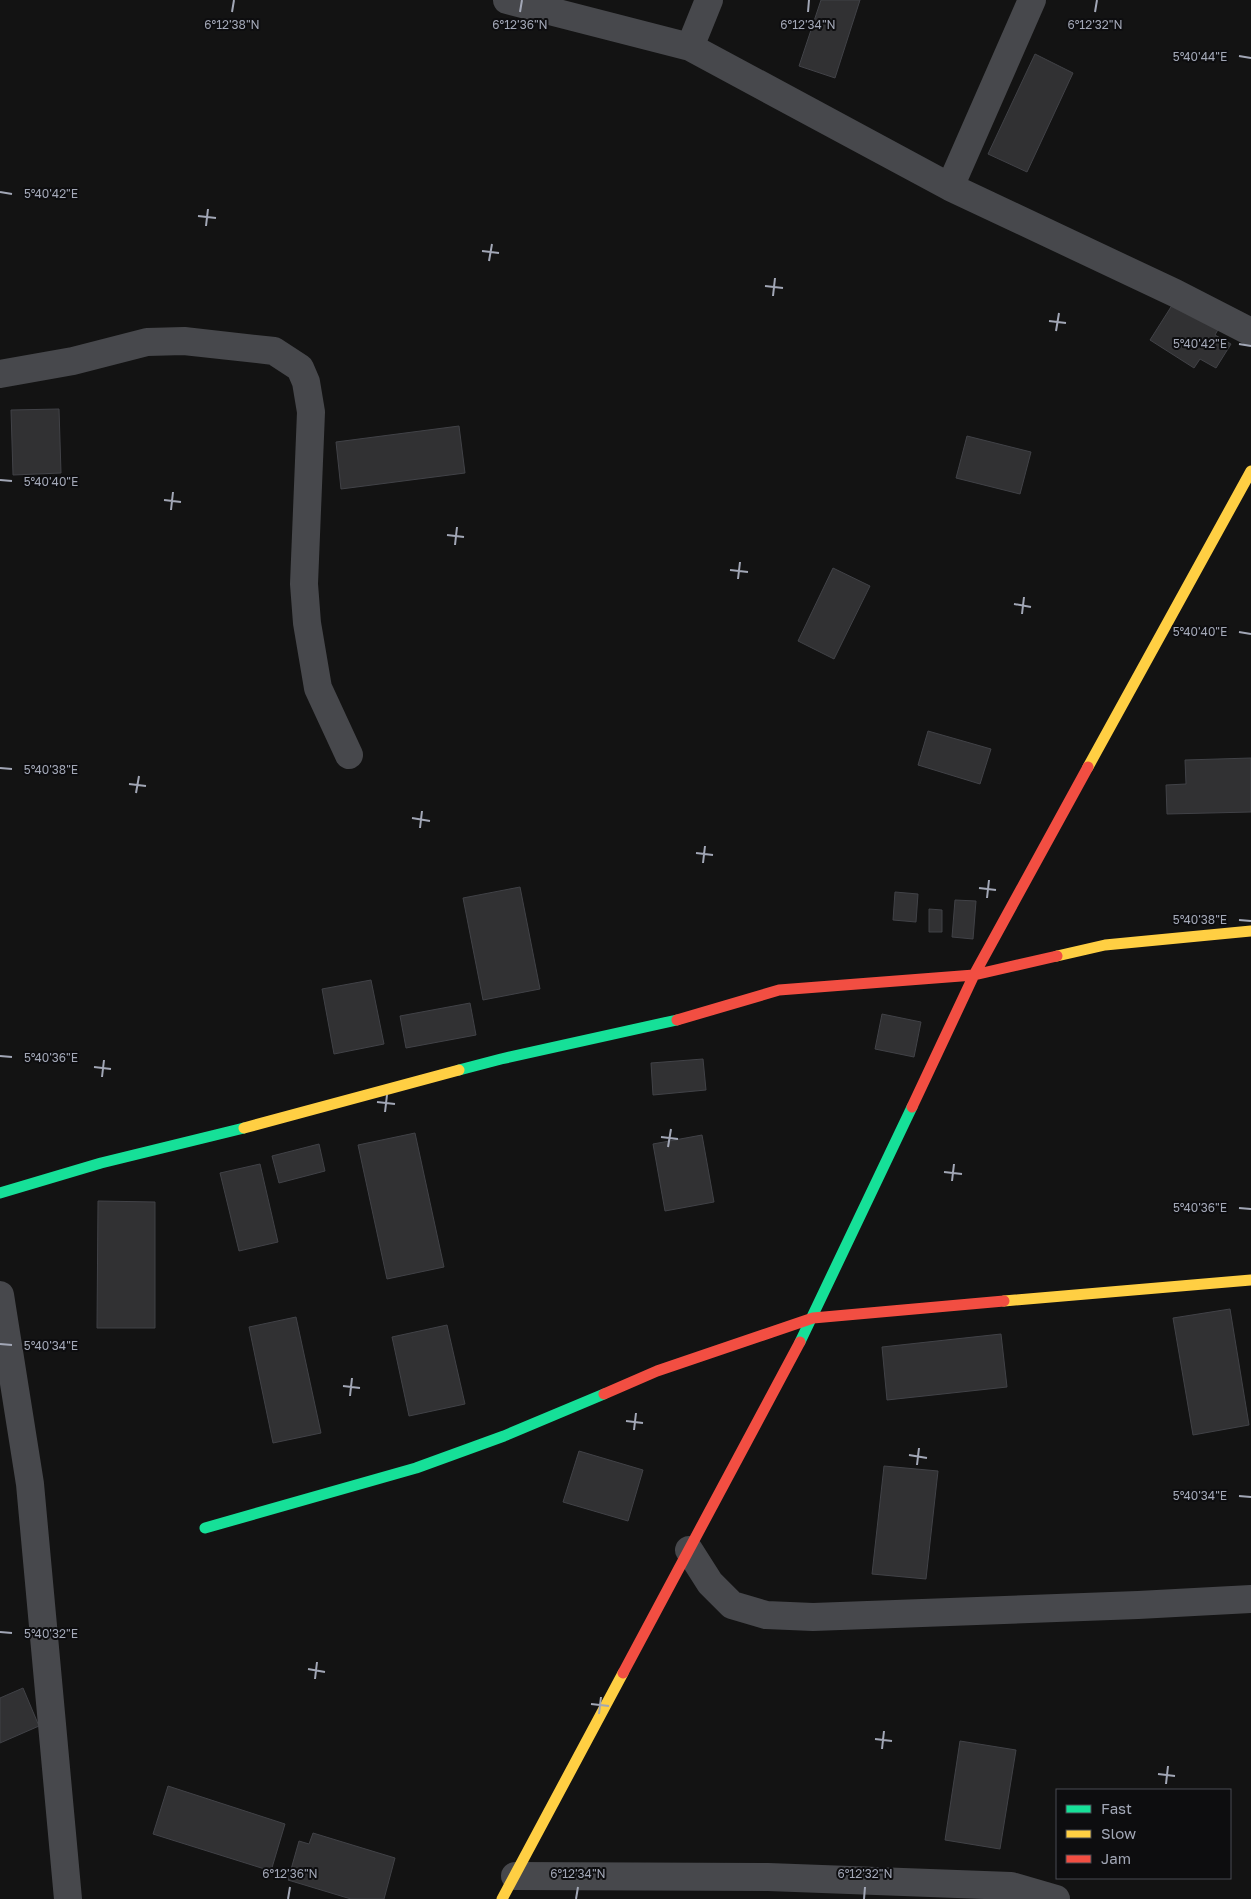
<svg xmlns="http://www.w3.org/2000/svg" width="1251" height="1899" viewBox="0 0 1251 1899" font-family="'Golos Text',sans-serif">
<rect width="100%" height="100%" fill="#131313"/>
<path fill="#313133" stroke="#414247" d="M821,0H860L835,78L799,66Z
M1035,54L1073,73L1027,172L988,154Z
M1176,299L1220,326L1215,335L1231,344L1216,368L1200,359L1194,368L1150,340Z
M59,409L61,473L13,475L11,410Z
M459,426L465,473L341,489L336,442Z
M967,436L1031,452L1020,494L956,478Z
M833,568L870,586L834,659L798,641Z
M928,731L991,749L980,784L918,765Z
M1251,758V812L1167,814L1166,785L1186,784L1185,760Z
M520,887L540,989L483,1000L463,898Z
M895,892L918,894L916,922L893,920Z
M955,900L976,901L973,939L952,937Z
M929,909L942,910V932H929Z
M371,980L384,1044L334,1054L322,989Z
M470,1003L476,1035L406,1048L400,1016Z
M882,1014L921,1022L914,1057L875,1049Z
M703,1059L706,1090L653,1095L651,1063Z
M415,1133L444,1267L387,1279L358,1145Z
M702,1135L714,1202L665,1211L653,1144Z
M319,1144L325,1171L279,1183L272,1156Z
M260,1164L278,1242L239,1251L220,1173Z
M98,1201L155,1202V1328H97Z
M1230,1309L1249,1425L1193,1435L1173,1318Z
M296,1317L321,1433L273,1443L249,1327Z
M447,1325L465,1404L409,1416L392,1337Z
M1001,1334L1007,1387L887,1400L882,1347Z
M579,1451L643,1470L628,1521L563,1502Z
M884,1466L938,1471L926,1579L872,1574Z
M23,1688L39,1726L0,1743V1698Z
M960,1741L1016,1750L1000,1849L945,1840Z
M168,1786L285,1824L271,1871L153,1834Z
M313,1833L395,1858L384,1899H351L288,1880L299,1841L309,1844Z"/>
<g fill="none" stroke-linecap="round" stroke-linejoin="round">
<path stroke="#47484c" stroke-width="28" d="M507,0L690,47L950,187L1175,293L1251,332
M690,47L709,0
M950,187L1032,0
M0,374L73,361L147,342L184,341L274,351L300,368L306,382L311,412L304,584L307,623L318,688L349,755
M0,1295L30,1484L68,1899
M689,1550L710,1583L732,1605L766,1615L813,1617L1138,1605L1251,1599
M515,1876L768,1877L1011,1886L1056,1899"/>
<path stroke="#16e098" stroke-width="11" d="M459,1070L501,1059L677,1020
M0,1193L101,1163L244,1128
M800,1342L912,1107
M205,1528L416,1468L504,1436L604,1394"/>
<path stroke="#ffcf43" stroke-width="11" d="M1088,767L1251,471
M1057,956L1105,945L1251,931
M244,1128L459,1070
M1004,1301L1251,1280
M502,1899L623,1673"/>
<path stroke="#f24e42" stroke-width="11" d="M677,1020L779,990L974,975L1057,956
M912,1107L974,975L1088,767
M604,1394L657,1371L813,1318L1004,1301
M623,1673L800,1342"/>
</g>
<path fill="none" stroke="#a2a7b6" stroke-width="2" d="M232,12L234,0M520,12L522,0M808,12L809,0M1095,12L1097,0M1239,56L1251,58M0,192L12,194M198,216L216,218M206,226L208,209M482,251L499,253M489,261L492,244M765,286L783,288M773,296L775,278M1049,321L1066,323M1056,331L1059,313M1239,344L1251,346M0,480L12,481M164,500L181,502M171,510L173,492M447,535L464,537M455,545L457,527M730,570L748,572M738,579L740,562M1014,604L1031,607M1022,614L1024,597M1239,632L1251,634M0,768L12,769M129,784L146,786M136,793L139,776M412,818L430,821M420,828L422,811M696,853L713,855M703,863L705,846M979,888L996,890M987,898L989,880M1239,920L1251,921M0,1056L12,1057M94,1067L111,1069M102,1077L104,1060M377,1102L395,1104M385,1112L387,1095M661,1137L678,1139M668,1147L671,1129M944,1172L962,1174M952,1181L954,1164M1239,1208L1251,1209M0,1344L12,1345M343,1386L360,1388M350,1396L352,1378M626,1421L643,1423M634,1430L636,1413M909,1455L927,1458M917,1465L919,1448M1239,1496L1251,1497M0,1632L12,1633M308,1669L325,1672M315,1679L317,1662M591,1704L609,1706M599,1714L601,1697M875,1739L892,1741M882,1749L884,1731M1158,1774L1175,1776M1166,1784L1168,1766M288,1899L290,1887M576,1899L578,1887M864,1899L865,1887"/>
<g font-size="12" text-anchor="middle" fill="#a2a7b6" stroke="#0d0d0f" stroke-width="4" stroke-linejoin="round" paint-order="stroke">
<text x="232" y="29">6°12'38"N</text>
<text x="520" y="29">6°12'36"N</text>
<text x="808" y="29">6°12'34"N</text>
<text x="1095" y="29">6°12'32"N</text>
<text x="1200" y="61">5°40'44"E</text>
<text x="51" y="198">5°40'42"E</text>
<text x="1200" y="348">5°40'42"E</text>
<text x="51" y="486">5°40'40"E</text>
<text x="1200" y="636">5°40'40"E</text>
<text x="51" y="774">5°40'38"E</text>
<text x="1200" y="924">5°40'38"E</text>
<text x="51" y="1062">5°40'36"E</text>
<text x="1200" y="1212">5°40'36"E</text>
<text x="51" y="1350">5°40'34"E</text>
<text x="1200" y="1500">5°40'34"E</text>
<text x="51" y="1638">5°40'32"E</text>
<text x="290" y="1878">6°12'36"N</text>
<text x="578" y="1878">6°12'34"N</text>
<text x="865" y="1878">6°12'32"N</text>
</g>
<rect x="1056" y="1789" width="175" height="90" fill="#0d0d0f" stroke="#494b52"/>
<rect x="1066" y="1805" width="25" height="8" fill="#16e098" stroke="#494b52"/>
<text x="1101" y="1814" font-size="15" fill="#a2a7b6">Fast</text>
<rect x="1066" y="1830" width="25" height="8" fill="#ffcf43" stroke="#494b52"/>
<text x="1101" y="1839" font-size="15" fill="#a2a7b6">Slow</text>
<rect x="1066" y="1855" width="25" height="8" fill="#f24e42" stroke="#494b52"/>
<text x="1101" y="1864" font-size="15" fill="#a2a7b6">Jam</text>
</svg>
